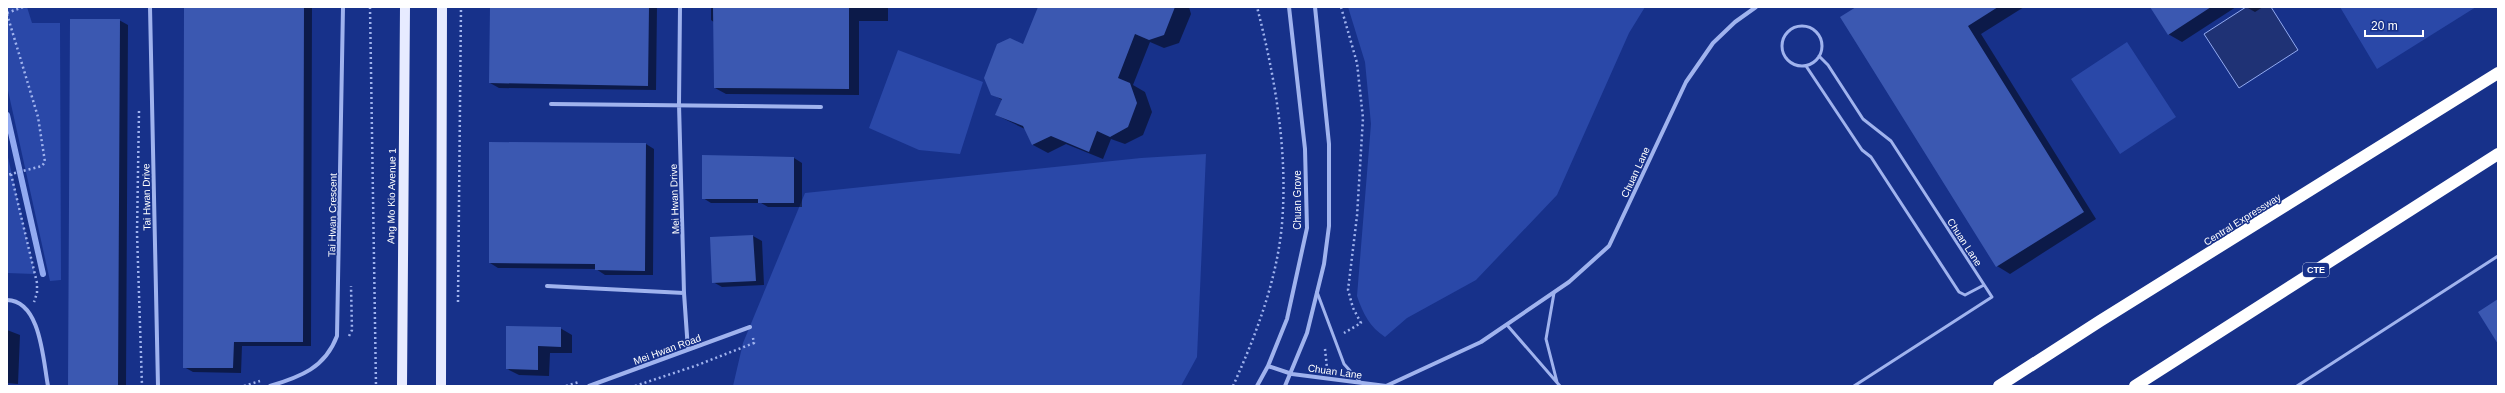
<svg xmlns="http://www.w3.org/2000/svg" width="2505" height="393" viewBox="0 0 2505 393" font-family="Arial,sans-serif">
<rect width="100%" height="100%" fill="#17318a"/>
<path fill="#2a48a8" d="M7,7H27L32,23H60L61,280L50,281L7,86Z
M1348,7H1645L1629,33L1557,195L1476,280L1407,318L1385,337C1370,327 1363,314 1357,296L1371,124L1365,62Z
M2340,7H2476L2377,69Z
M2127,42L2176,117L2120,154L2071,79Z
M898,50L983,82L960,154L919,150L869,128Z
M7,153L35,274L7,273Z
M1206,154L1197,357L1181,386H733L743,343L805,193L1141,158Z"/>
<path fill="#1f3275" stroke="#92aaf1" d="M2246,7H2271L2298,50L2239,88L2204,34Z"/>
<path fill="#0007" d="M186,7H312L311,346H242L241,373L193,372L184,367Z
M491,7H657L656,90L499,88L490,83Z
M711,7H888V21H859V95L726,94L715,88V23L711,20Z
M1039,7H1189L1191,14L1179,43L1164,48L1150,42L1133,85L1145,92L1152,112L1143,135L1125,144L1111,139L1103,159L1066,144L1048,153L1033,145L1025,129L996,115L1002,100L992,94L1024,45Z
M1858,7H2024L1981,34L2096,219L2010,274L1997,266Z
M2151,7H2236L2182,42L2168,34Z
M2246,7H2263L2255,12Z
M119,20L128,25L126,386H76Z
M646,144L654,149L653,275H605L596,269L498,268L490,263Z
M794,158L802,163V207H768L761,203H711L703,198Z
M753,236L762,241L764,285L722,287L713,282L711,238Z
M560,328L572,335V353H550L549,376L519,375L507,369Z
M7,330L20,335L18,384L7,383Z"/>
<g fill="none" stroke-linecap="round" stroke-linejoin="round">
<path stroke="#92aaf1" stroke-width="6" d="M7,115L43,274"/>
</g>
<path fill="#3b58b1" d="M184,7H304L303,342H234L233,368H183Z
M490,7H649L648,86L489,83Z
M713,7H849V89L714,88Z
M1038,7H1175L1164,35L1149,40L1135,34L1118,78L1130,83L1137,103L1128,127L1110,137L1097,131L1089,152L1051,136L1032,145L1023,126L995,115L1002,99L991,95L984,78L997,44L1010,38L1023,44Z
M1856,7H1998L1968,26L2084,212L1996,267L1840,17Z
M2150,7H2211L2168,35Z
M70,19H120L118,386H68Z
M489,142L646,143L645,271L595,270V264L489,263Z
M702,155L794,157V203H758V199H702Z
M753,235L756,281L712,283L710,237Z
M2498,299V344L2478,312Z
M506,326L561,327V347L538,346V370L506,369Z"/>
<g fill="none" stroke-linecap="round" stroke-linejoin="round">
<path stroke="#a0b3ee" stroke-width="2.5" stroke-dasharray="2 3" stroke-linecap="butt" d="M370,7L376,386
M1341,7L1357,63L1363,118L1357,216L1348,290L1353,308L1361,323L1344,333
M7,13L23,7
M7,14L38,117L45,162L42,166L7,175
M139,111L137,233L142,386
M11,174L37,283V293L34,302
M458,302L461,7
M349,336L352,330L351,286
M1325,349L1327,368
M244,386L260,381
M566,386L579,382
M635,386L695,366L754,343L753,338
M1233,386C1256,335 1277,280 1282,224C1288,151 1275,77 1257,7"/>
<path stroke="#a0b3ee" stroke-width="3" d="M1782 46a20 20 0 1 1 40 0a20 20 0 1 1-40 0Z
M1819,56L1828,65L1863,119L1891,141L1992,297L1854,386
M1806,66L1862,150L1871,157L1959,292L1965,295L1984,285
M1317,292L1344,364L1360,382
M1554,293L1546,339L1557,382
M1507,325L1560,386
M2297,386L2498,256"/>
<path stroke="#a0b3ee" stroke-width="4" d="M150,7L158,386
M680,7L679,104L684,293L688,350
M551,104L821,107
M547,286L684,293
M7,300C41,301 43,360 48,386
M1268,366L1292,374L1386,386L1481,342L1569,282L1609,246L1686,82L1713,43L1735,22L1756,7
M270,386C300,377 325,368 337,336L343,7
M589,386L750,327
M1257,386L1268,366L1287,319L1307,228L1305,149L1289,7
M1285,386L1307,333L1324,264L1329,226V144L1315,7"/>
<path stroke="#e7ebff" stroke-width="10" d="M402,386L405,7
M441,386L442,7"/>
<path stroke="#fff" stroke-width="12" d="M1999,386L2100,321L2498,73
M2135,386L2498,154"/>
</g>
<g text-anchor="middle" stroke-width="3" stroke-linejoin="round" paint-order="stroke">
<rect fill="#17318a" stroke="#b9c1dc" stroke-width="1" x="2303" y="263" width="26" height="14" rx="3"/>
<g font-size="9" font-weight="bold" fill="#fff">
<text x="2316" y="273">CTE</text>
</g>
<g font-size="10" fill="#fff" stroke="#17318a">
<text transform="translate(1635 172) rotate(-65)" y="4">Chuan Lane</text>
<text transform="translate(391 196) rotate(-89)" y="4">Ang Mo Kio Avenue 1</text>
<text transform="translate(146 197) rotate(-91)" y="4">Tai Hwan Drive</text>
<text transform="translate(674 199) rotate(-92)" y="4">Mei Hwan Drive</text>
<text transform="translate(1297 200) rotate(-90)" y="4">Chuan Grove</text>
<text transform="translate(332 215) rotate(-89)" y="4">Tai Hwan Crescent</text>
<text transform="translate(2242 219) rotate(-32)" y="4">Central Expressway</text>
<text transform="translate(1965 242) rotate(57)" y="4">Chuan Lane</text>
<text transform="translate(667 349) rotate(-20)" y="4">Mei Hwan Road</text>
<text transform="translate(1335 371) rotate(8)" y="4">Chuan Lane</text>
</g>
</g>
<rect width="2505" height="393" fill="none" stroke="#ffffff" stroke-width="16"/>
<path d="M2365 30v6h58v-6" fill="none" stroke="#ffffff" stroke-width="2"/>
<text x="2371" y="30" font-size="12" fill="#ffffff" stroke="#17318a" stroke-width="3" paint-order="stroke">20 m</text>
</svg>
